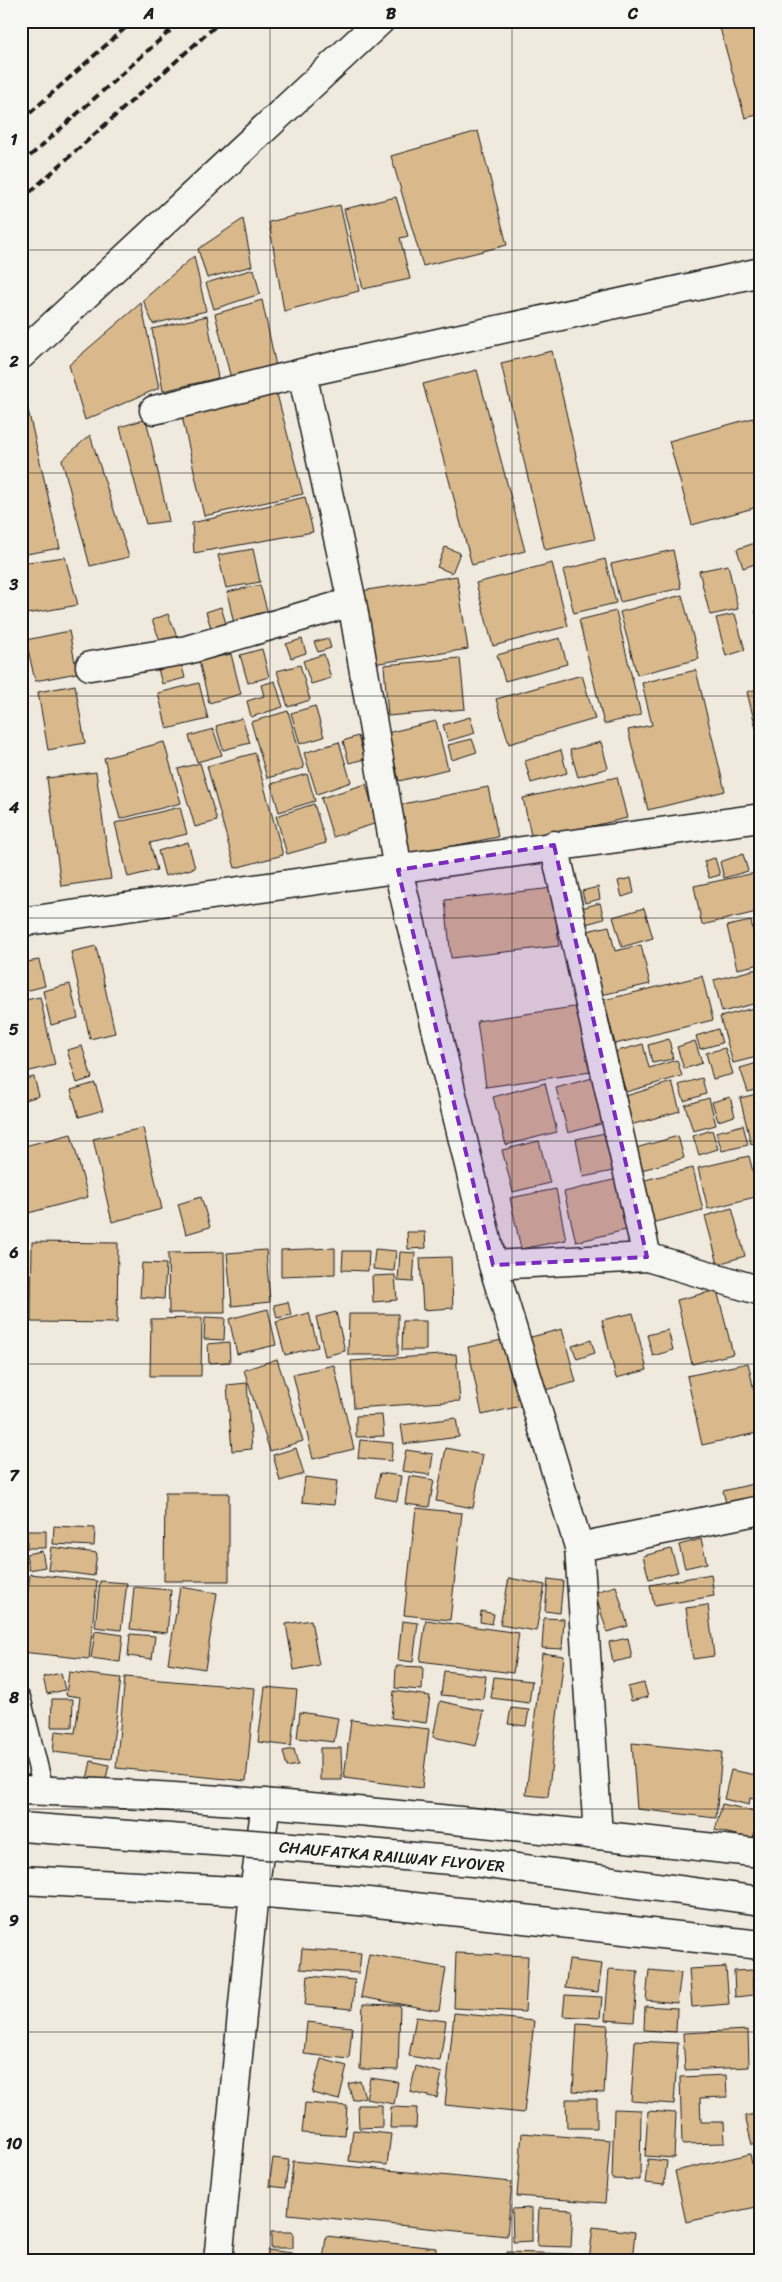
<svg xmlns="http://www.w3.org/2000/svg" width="782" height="2282" viewBox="0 0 782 2282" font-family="Sriracha,sans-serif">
<rect width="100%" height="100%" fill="#f0eade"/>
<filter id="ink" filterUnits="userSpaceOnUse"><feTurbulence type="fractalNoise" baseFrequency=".02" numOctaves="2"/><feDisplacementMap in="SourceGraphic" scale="10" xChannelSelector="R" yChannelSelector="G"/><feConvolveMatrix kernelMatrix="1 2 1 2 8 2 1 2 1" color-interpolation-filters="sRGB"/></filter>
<g filter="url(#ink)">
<path fill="#d9b98c" stroke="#1c1c1c" d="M718,21H761V114L745,118Z
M478,131L507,245L423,266L391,156Z
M396,197L408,236L400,238L410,279L363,289L344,209Z
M340,205L359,291L284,311L269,222Z
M243,219L252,266L207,278L198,249Z
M194,256L206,311L153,324L143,300Z
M254,269L260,294L214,309L206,283Z
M262,300L277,371L233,387L215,314Z
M141,303L159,388L85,420L69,365Z
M207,316L218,378L163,391L152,329Z
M552,351L595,539L545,550L501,363Z
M477,370L525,551L472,565L423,384Z
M277,394L303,494L204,516L180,407L237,397L241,402Z
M26,401L60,548L21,555V405Z
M753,418L761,446V506L692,525L669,441Z
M146,419L169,521L146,524L120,427Z
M90,435L129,557L90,566L62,460Z
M305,497L313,532L194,553L192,523Z
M761,541V562L743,568L737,549Z
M445,547L460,553L452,573L437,567Z
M253,549L260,582L226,588L218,555Z
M673,550L681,588L620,602L611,564Z
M65,557L78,605L21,615V563Z
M605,559L616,603L574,613L563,570Z
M552,563L568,626L493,646L476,583Z
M728,565L738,609L710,615L699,571Z
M457,576L468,649L373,664L361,591Z
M260,585L269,617L234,624L227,592Z
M682,595L699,659L637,675L620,612Z
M221,607L229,633L214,637L206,612Z
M761,609V630L755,610Z
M616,611L641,715L604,724L579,620Z
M168,614L179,642L163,648L152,620Z
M735,614L745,650L726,656L716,618Z
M69,631L77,673L35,681L26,640Z
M328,638L331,648L318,652L314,642Z
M560,638L567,664L505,681L497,655Z
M302,639L306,653L291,658L286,644Z
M262,649L269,677L248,683L240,655Z
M231,654L241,694L209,703L199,661Z
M324,654L331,678L311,684L303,661Z
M460,658L465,709L388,716L384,665Z
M181,663L185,678L162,684L158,669Z
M300,665L310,700L288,707L277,671Z
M696,670L725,791L648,810L628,730L652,725L642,683Z
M582,675L595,719L509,744L496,699Z
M275,681L283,707L251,717L247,701L264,696L261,685Z
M199,683L208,719L167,729L158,693Z
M75,685L85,743L48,750L38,692Z
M761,688V748L747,692Z
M315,706L324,737L300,744L291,713Z
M288,711L304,768L267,778L251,722Z
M470,717L475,733L448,741L443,725Z
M242,718L250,743L223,750L216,726Z
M436,721L448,769L399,781L387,733Z
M213,729L222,755L197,762L189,736Z
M358,736L365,759L349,763L343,741Z
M472,739L477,752L452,760L448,745Z
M164,742L181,803L120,819L104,758Z
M339,742L351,782L317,794L304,753Z
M601,742L608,768L578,777L570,750Z
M561,750L567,773L531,783L525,761Z
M255,753L283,855L235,868L207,766Z
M200,763L217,821L195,827L178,769Z
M96,772L111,879L61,886L47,778Z
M307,774L315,801L279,812L271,784Z
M617,777L627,818L532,840L523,798Z
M366,784L377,823L333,837L321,798Z
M488,787L498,837L408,855L398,805Z
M314,804L326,843L287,854L276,816Z
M180,807L187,834L150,843L157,870L128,877L115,823Z
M188,842L195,868L165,876L158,851Z
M743,854L748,871L724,878L720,862Z
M715,858L720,875L709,878L704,861Z
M755,873L761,900V911L702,925L694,886Z
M631,878L634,893L622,897L618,881Z
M598,887L600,899L585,903L582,891Z
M553,888L559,946L451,958L445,900Z
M600,903L604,919L586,924L581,908Z
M644,908L653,938L622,947L613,917Z
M751,921L761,964L737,969L727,926Z
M609,926L615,951L641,945L650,984L601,995L587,931Z
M96,946L115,1033L90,1039L71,952Z
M39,960L45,986L21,992V963Z
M761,968V1002L722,1012L714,980Z
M702,976L713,1020L615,1044L604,1000Z
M70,984L78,1018L51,1025L43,991Z
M40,997L55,1065L26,1072L21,1049V1001Z
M581,1006L591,1072L486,1087L477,1021Z
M761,1006V1056L733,1063L720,1017Z
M718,1029L722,1043L700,1049L696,1036Z
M669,1039L673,1059L652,1063L648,1045Z
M695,1041L702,1063L684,1069L677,1047Z
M643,1044L649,1068L677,1060L682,1076L626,1092L614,1052Z
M82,1046L92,1078L77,1083L67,1050Z
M725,1048L733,1074L713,1079L706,1053Z
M761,1062V1088L748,1092L740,1068Z
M34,1077L39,1096L25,1100L21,1080Z
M596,1077L608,1122L568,1133L556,1088Z
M702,1078L706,1094L684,1101L679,1085Z
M672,1082L680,1111L627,1126L619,1098Z
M95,1083L103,1110L79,1117L71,1090Z
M545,1083L557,1132L506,1145L493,1097Z
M761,1093V1141L751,1144L740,1098Z
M730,1097L735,1116L718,1121L712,1102Z
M709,1098L716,1125L693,1131L685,1105Z
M743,1125L748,1145L722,1151L716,1132Z
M143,1128L162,1209L112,1222L93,1139Z
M712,1130L718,1149L699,1155L693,1136Z
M605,1133L613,1171L583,1177L576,1139Z
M71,1134L88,1197L21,1215V1147Z
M678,1136L684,1158L642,1170L636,1148Z
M539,1141L550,1183L513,1192L502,1150Z
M749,1156L759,1196L708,1209L698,1168Z
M693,1168L703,1210L647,1224L637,1182Z
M621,1178L634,1228L576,1242L564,1192Z
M556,1189L566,1240L521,1249L510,1198Z
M201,1197L210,1227L186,1234L178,1204Z
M732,1208L745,1256L718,1264L705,1216Z
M407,1232H425L426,1248L408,1249Z
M32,1242L118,1243L117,1323L31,1322Z
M335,1248V1274L281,1276V1250Z
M375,1249L396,1251L394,1271L373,1269Z
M266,1250L270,1302L232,1306L227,1253Z
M343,1251H369L368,1271L342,1270Z
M224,1252L225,1313H169L168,1253Z
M400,1252L415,1253L413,1282L398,1281Z
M451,1257L453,1308L423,1310L420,1258Z
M142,1263L166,1264L164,1299L140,1297Z
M395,1275L397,1300L373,1302L372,1276Z
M717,1290L733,1354L692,1364L677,1300Z
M288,1302L291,1315L277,1318L274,1305Z
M268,1309L276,1345L237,1354L229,1319Z
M336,1312L345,1351L325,1356L316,1317Z
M309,1313L318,1347L285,1355L276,1322Z
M633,1313L647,1370L616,1378L602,1320Z
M349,1314H398V1355H348Z
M205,1317L225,1318L224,1340L204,1339Z
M202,1318L201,1376H150L151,1319Z
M403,1321H426V1350H402Z
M562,1329L576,1382L541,1391L527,1338Z
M668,1330L673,1350L653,1356L647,1335Z
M507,1339L521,1406L482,1415L468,1347Z
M591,1340L595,1353L577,1359L572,1346Z
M229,1342L230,1362L209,1363L208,1344Z
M456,1354L460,1401L354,1408L351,1361Z
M277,1359L303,1441L270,1451L244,1370Z
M748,1363L761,1422V1432L702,1445L687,1376Z
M334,1365L354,1449L313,1459L293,1374Z
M761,1382V1402L757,1383Z
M247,1383L252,1449L232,1451L227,1385Z
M382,1415L384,1436L356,1437V1416Z
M456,1418L459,1437L404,1444L401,1425Z
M360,1440L393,1443L391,1461L358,1458Z
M296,1448L304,1474L280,1481L273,1455Z
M446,1448L483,1455L473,1508L436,1501Z
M406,1450L433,1454L430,1475L402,1471Z
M380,1473L401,1476L397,1501L375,1497Z
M409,1476L434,1480L429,1507L405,1504Z
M305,1477L337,1481L334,1505L302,1502Z
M761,1482V1503L728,1511L723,1491Z
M165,1493H229V1581H164Z
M416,1508L462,1513L450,1620L404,1615Z
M54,1526L95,1528L94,1546L53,1544Z
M27,1531H46V1548H27Z
M701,1539L707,1563L685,1568L679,1545Z
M51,1547L97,1553L94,1576L48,1570Z
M671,1549L678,1572L649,1579L643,1556Z
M42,1551L45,1567L29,1570L26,1554Z
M30,1574L97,1581L89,1659L21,1652Z
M711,1574L714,1596L654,1606L650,1585Z
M509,1578L545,1585L536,1631L500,1625Z
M548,1579L563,1581L560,1613L545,1611Z
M100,1581L127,1583L121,1630L95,1627Z
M616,1586L628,1626L607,1632L595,1592Z
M134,1587L171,1590L167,1633L130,1629Z
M180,1587L217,1593L205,1669L168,1663Z
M708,1605L714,1656L693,1659L686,1608Z
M481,1611L494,1614L492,1624L480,1622Z
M544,1618L564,1619L562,1649L542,1648Z
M311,1620L319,1665L294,1670L286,1624Z
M426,1620L519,1633L513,1673L420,1661Z
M402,1621L418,1623L413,1662L398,1660Z
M95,1631L123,1635L120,1662L91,1658Z
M130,1634L155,1636L152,1659L128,1656Z
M628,1638L632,1658L613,1662L609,1642Z
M542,1653L564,1656L548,1797L526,1795Z
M396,1666L423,1667L422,1690L395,1688Z
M444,1671L486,1676L483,1699L441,1695Z
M69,1672L121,1678L111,1759L53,1752L55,1731L75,1733L80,1697L66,1695Z
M61,1673L65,1690L47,1694L43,1677Z
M125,1677L255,1688L246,1781L116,1768Z
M494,1677L532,1681L529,1703L491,1698Z
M644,1683L648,1697L631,1701L628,1687Z
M265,1687L297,1690L291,1746L258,1742Z
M394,1691L430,1696L426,1723L391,1718Z
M52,1699H73L72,1727H51Z
M440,1701L484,1711L476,1746L433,1737Z
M511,1708L529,1710L526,1726L508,1724Z
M300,1712L338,1718L334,1742L297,1738Z
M351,1720L429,1729L422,1788L344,1778Z
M632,1743L722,1752L716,1818L637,1809Z
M320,1748H341L342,1780H320Z
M294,1749L298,1765L287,1767L283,1751Z
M91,1761L109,1765L105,1783L87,1779Z
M731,1770L761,1776V1801L750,1798L749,1805L724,1799Z
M722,1804L759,1812L753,1839L715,1830Z
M302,1949L361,1953L359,1973L300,1969Z
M456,1953L528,1956L525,2012L454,2008Z
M369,1954L446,1968L439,2011L361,1997Z
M569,1960L602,1964L598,1992L565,1988Z
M726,1967L729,2004L692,2007L689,1969Z
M609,1969L638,1971L634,2022L605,2020Z
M649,1970L681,1973L677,2003L646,2000Z
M753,1970L754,1995L735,1997L734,1971Z
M308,1976L355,1980L352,2009L305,2005Z
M565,1995L602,1997L600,2018L563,2016Z
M363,2004L400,2005L398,2070L360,2069Z
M645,2006L677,2008L676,2032L644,2030Z
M454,2013L534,2021L524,2113L445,2105Z
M416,2017L446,2021L440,2061L409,2056Z
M307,2022L352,2027L349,2059L304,2054Z
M577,2023L608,2025L604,2093L573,2091Z
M748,2030L749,2067L685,2070L683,2033Z
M635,2041L678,2043L674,2104L631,2101Z
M321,2059L347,2066L339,2100L312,2093Z
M416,2066L442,2073L437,2098L410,2092Z
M726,2075L727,2097L700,2098L701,2122H724L725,2143L682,2144L680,2077Z
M370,2078L398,2082L394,2104L366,2099Z
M360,2081L365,2097L353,2100L348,2084Z
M566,2099H597V2128H567Z
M305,2103L347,2106L345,2136L302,2133Z
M358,2105H382V2127L359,2128Z
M391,2107L417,2108L416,2128H390Z
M614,2109L641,2110L640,2180L612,2179Z
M648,2111L676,2113L674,2158L645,2156Z
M761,2113V2143L752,2145L745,2116Z
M353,2130L391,2134L387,2165L349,2161Z
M522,2133L610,2140L605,2203L517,2196Z
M750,2154L761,2206L686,2222L675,2171Z
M273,2158L289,2160L285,2188L269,2186Z
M648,2159L667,2161L664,2185L645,2183Z
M293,2161L512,2182L507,2236L288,2214Z
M532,2208V2241L513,2242L512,2209Z
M539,2208L573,2210L571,2247L537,2246Z
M593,2227L635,2232L632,2261H589Z
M271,2232H293V2248H271Z
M326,2236L436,2248L435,2261H323Z
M268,2250L292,2253L291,2261H267Z
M507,2252L571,2254V2261H507Z"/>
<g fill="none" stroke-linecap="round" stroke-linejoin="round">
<g stroke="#1c1c1c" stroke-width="22">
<path id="service" d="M21,1699L44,1791"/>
</g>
<g stroke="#1c1c1c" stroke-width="31">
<path id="minor" d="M21,355L380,21
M302,373L352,602L398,870L493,1265L579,1547L598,1835
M154,410L302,373L761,272
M90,666L187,650L352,602
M554,845L647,1257
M21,922C268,888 514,851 761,818
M493,1265L647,1257L761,1291
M579,1547L761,1510"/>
</g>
<g stroke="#1c1c1c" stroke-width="31">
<path id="tertiary" d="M21,1790C268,1797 515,1826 761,1853
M21,1880L254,1892L359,1901L761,1945"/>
</g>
<g stroke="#1c1c1c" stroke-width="31">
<path id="secondary" d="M218,2261L254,1892L266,1803"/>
</g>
<g stroke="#1c1c1c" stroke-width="31">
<path id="primary" d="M334,1850L473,1862L761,1901"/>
</g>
<use href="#service" stroke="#f6f6f2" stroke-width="19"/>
<use href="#minor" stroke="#f6f6f2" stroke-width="28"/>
<use href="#tertiary" stroke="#f6f6f2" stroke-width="28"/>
<use href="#secondary" stroke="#f6f6f2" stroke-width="28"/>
<use href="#primary" stroke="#f6f6f2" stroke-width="28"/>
<path stroke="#1c1c1c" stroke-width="4" stroke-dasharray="8 4" stroke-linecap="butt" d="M21,121L133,21
M21,164L181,21
M21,200L221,21"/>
<g stroke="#1c1c1c" stroke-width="31" stroke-linecap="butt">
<path id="primary-bridge" d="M21,1827L334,1850"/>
</g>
<use href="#primary-bridge" stroke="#f6f6f2" stroke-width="28"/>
</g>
</g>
<path fill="#7b2cbf" fill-opacity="0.2" stroke="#7b2cbf" stroke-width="4" stroke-dasharray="10 6" stroke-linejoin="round" d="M554,845L647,1257L493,1265L398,870Z"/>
<path fill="none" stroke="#1c1c1c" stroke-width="1" stroke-opacity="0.55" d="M270,21V2261M512,21V2261M21,250H761M21,473H761M21,696H761M21,918H761M21,1141H761M21,1364H761M21,1586H761M21,1809H761M21,2032H761"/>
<g text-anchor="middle" stroke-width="5" stroke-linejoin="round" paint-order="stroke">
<g font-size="16" fill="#1c1c1c" stroke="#f6f6f2">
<text transform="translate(392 1856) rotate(5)" y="6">CHAUFATKA RAILWAY FLYOVER</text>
</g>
</g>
<rect width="782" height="2282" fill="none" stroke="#f6f6f2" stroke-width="55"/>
<rect x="28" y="28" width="726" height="2226" fill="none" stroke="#1c1c1c" stroke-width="2"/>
<g font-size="16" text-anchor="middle" font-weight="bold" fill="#1c1c1c">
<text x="149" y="19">A</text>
<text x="391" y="19">B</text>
<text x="633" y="19">C</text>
<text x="14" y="145">1</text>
<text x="14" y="367">2</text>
<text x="14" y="590">3</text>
<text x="14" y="813">4</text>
<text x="14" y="1035">5</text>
<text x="14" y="1258">6</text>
<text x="14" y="1481">7</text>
<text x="14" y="1703">8</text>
<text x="14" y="1926">9</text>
<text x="14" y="2149">10</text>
</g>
</svg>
